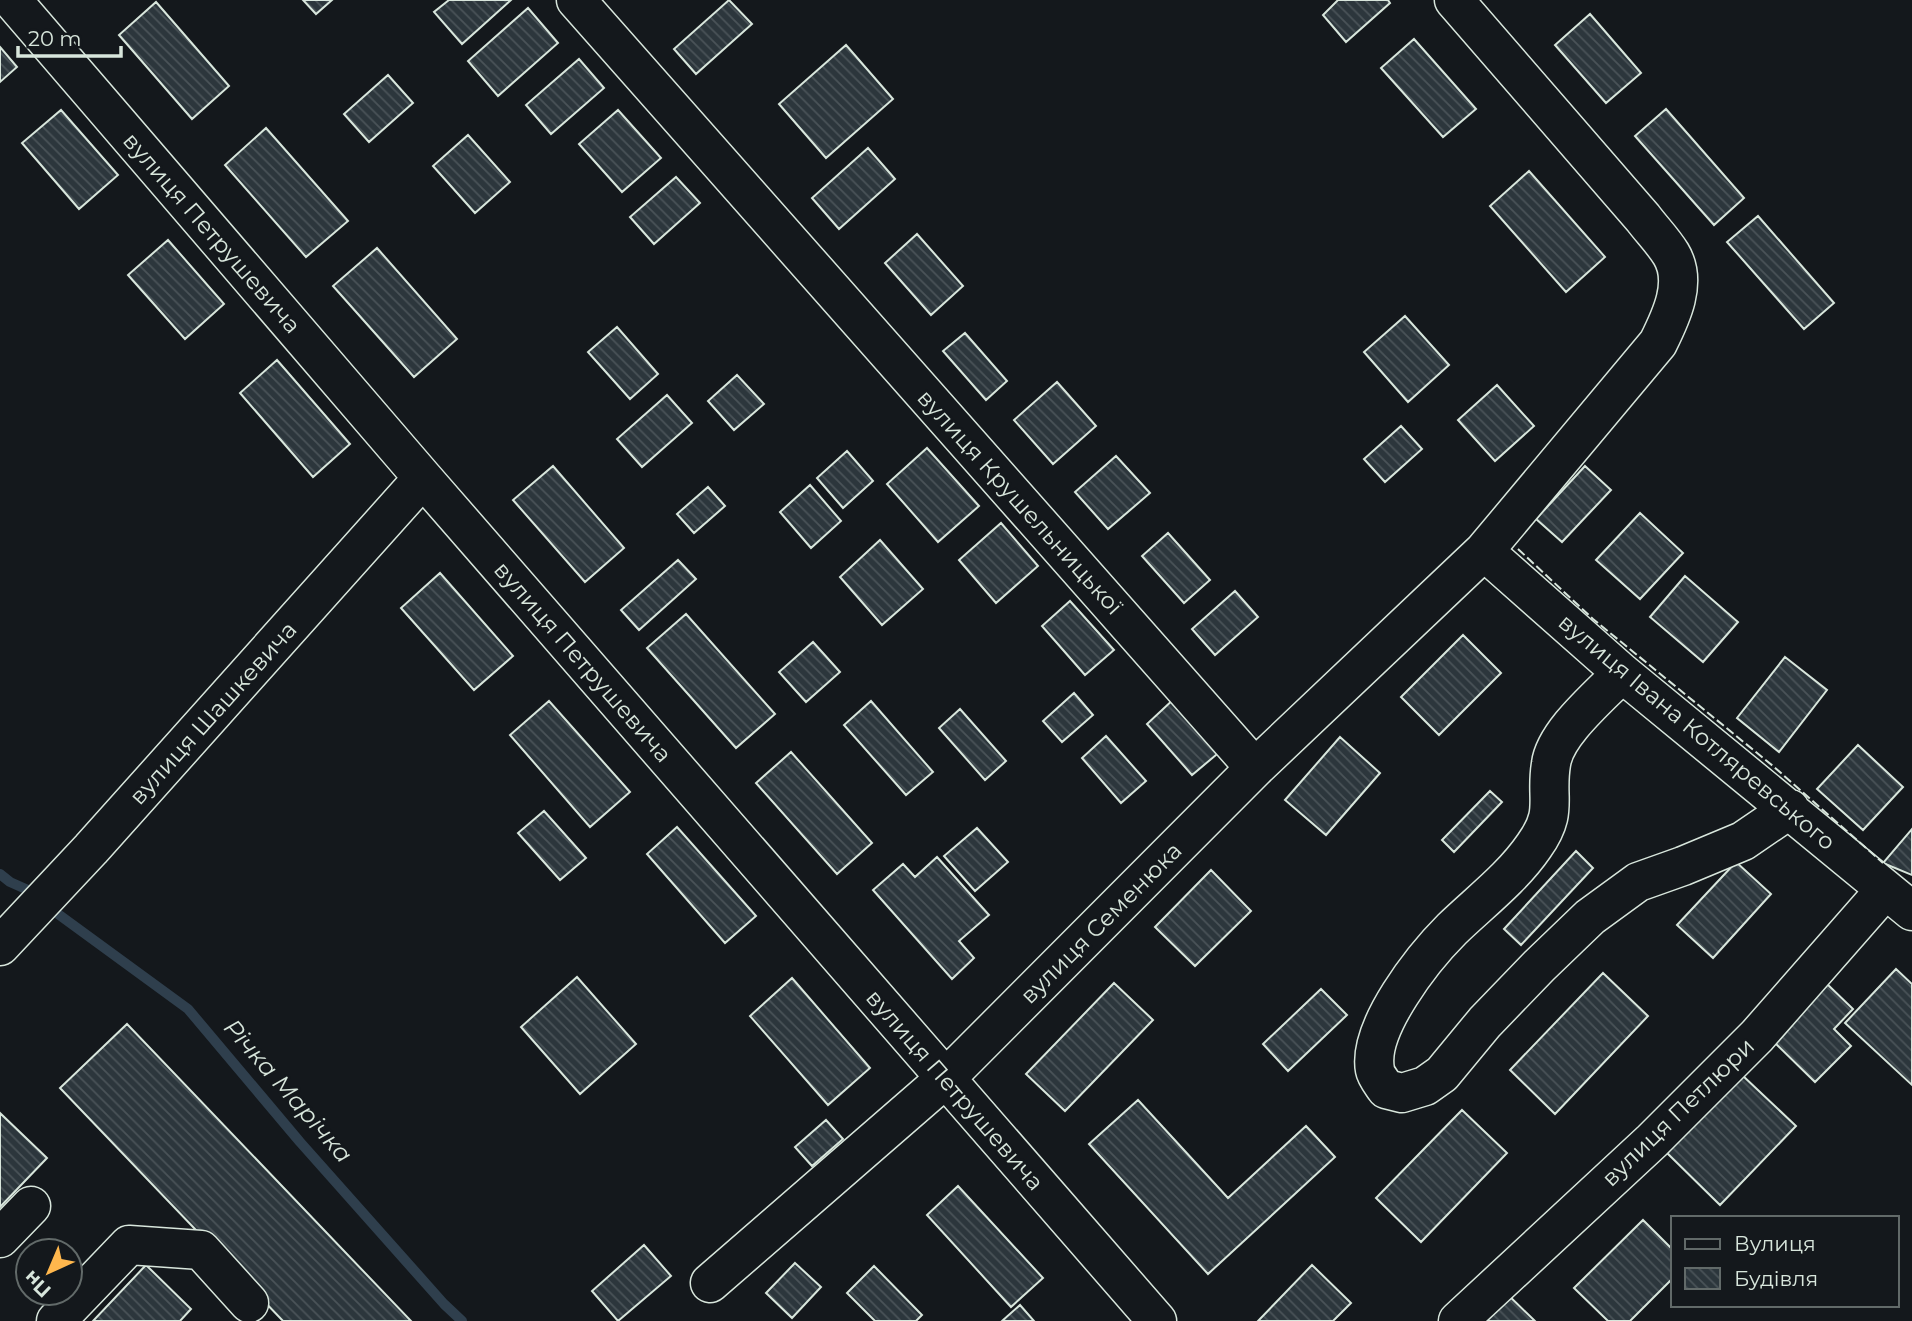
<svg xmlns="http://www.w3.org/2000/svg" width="1912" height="1321" viewBox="0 0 1912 1321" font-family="Montserrat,sans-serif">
<defs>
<pattern id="building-back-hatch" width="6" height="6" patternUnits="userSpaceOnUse" patternTransform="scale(1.75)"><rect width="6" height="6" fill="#2c363c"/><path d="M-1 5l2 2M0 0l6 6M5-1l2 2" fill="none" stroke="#4a5358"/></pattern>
</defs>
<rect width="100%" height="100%" fill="#14181c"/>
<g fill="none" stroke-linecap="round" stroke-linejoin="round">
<path stroke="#2f3f4d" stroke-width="10" d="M0,874L10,882L28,890
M58,914L188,1009L300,1142L444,1304L462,1321"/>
</g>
<path fill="url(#building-back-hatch)" stroke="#d8e6dc" stroke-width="2" d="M303,0H332L316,14Z
M449,0H511L462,44L434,12Z
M729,0L752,24L696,74L674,49Z
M1338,0H1388L1390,3L1346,42L1323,15Z
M156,2L229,86L192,119L119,35Z
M528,8L558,43L498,96L468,61Z
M1590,14L1641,73L1606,103L1555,45Z
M1414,39L1476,109L1443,137L1381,68Z
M846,45L893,99L826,158L779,104Z
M0,47L17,67L0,82Z
M579,59L604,88L551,134L526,105Z
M388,75L413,103L369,142L344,114Z
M1666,109L1744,198L1714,225L1635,136Z
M61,110L118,175L79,209L22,143Z
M618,110L661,158L622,192L579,144Z
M266,128L348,221L306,257L225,165Z
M468,135L510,182L475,213L433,166Z
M868,148L895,179L839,229L812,198Z
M1529,171L1605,257L1566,292L1490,206Z
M676,177L700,203L654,244L630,217Z
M1758,216L1834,303L1804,329L1727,242Z
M917,234L963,286L931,315L885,263Z
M168,240L224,304L185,339L128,275Z
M377,248L457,339L414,377L333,286Z
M1405,316L1449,365L1408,402L1364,352Z
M617,327L658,374L630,399L588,352Z
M965,333L1007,381L986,400L943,351Z
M277,360L350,444L313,477L240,393Z
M737,375L764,404L734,430L708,401Z
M1057,382L1096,426L1053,464L1014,420Z
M1497,385L1534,426L1495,461L1458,420Z
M667,395L692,423L642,467L617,439Z
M1401,426L1422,449L1385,482L1364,459Z
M927,448L979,506L938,542L887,484Z
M847,451L873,481L843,508L817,478Z
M1116,456L1150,493L1108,529L1075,492Z
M553,466L624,548L585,582L513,500Z
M1585,466L1611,490L1562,542L1536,519Z
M810,485L841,521L811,548L780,512Z
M708,487L725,506L694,533L677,514Z
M1640,513L1683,553L1640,599L1596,560Z
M1001,523L1038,566L996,603L959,560Z
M1168,533L1210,580L1184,603L1142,556Z
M880,540L923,589L882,625L840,577Z
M678,560L696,579L639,630L621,610Z
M440,573L513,656L474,690L401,608Z
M1685,576L1738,622L1703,662L1650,617Z
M1235,591L1258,617L1215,655L1192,629Z
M1070,601L1114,650L1085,675L1042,626Z
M686,614L775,714L736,748L647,648Z
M1463,635L1501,673L1439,735L1401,697Z
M813,642L840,672L806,702L779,672Z
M1785,657L1827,690L1779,752L1737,718Z
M1074,693L1093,715L1062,742L1043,721Z
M1176,697L1222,750L1192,775L1147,724Z
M549,701L630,792L590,827L510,735Z
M871,701L933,772L906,795L844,725Z
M960,709L1006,761L985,780L939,728Z
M1106,736L1146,781L1121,803L1082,758Z
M1340,737L1380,773L1326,835L1285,800Z
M1858,745L1903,787L1863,830L1817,789Z
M791,752L872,843L837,874L756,783Z
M1490,791L1502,802L1454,852L1442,840Z
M544,811L586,858L560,880L518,833Z
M677,827L756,916L725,943L647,854Z
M977,828L1008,862L975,891L944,856Z
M1912,829V875L1883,863Z
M1576,851L1593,868L1521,945L1504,929Z
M937,857L989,915L959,941L974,958L952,979L873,890L903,864L915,877Z
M1736,862L1771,894L1713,958L1677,925Z
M1211,870L1251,911L1195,966L1155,927Z
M1896,969L1912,984V1085L1845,1023Z
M1603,973L1648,1016L1555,1114L1510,1070Z
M577,977L636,1044L580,1094L521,1027Z
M792,978L870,1068L828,1105L750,1016Z
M1825,982L1853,1009L1834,1029L1851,1046L1815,1082L1770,1038Z
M1114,983L1153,1020L1065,1111L1026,1074Z
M1321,989L1347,1015L1288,1071L1263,1044Z
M127,1024L411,1321H283L60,1088Z
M1742,1075L1796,1126L1720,1205L1667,1153Z
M1138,1100L1228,1198L1306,1126L1335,1157L1208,1274L1089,1144Z
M1462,1110L1507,1153L1421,1242L1376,1198Z
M0,1113L47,1158L0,1207Z
M826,1120L843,1139L812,1166L795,1147Z
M958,1186L1043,1278L1011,1307L927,1215Z
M1643,1220L1672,1249V1279L1630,1321H1608L1574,1288Z
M644,1245L671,1276L618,1321L592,1291Z
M795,1263L821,1287L792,1318L766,1293Z
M146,1265L191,1309L180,1321H93Z
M1312,1265L1351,1303L1333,1321H1258Z
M874,1266L922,1315L916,1321H875L847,1293Z
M1503,1290L1535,1321H1473Z
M1020,1305L1034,1321H1002Z"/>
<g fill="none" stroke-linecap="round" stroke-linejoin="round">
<g stroke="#d8e6dc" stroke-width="41">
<path id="minor" d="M12,0L423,478L1157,1321
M576,0L1255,768L1484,551L1658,343C1671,317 1688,282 1671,254C1663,241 1652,230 1643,218L1454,0
M1484,551L1622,673L1912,911
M1622,673C1600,696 1555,733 1551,764C1545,800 1559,811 1534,846C1512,878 1480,902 1452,929C1424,957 1367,1028 1375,1070C1376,1076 1382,1083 1386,1089L1402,1093L1425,1086L1442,1074L1485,1022L1539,966L1590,917L1638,882L1683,866L1743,841L1790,809
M0,946L91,849L423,478
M0,1238L31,1206
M710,1283L946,1078L1255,768
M56,1321L129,1245L201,1250L249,1303
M1458,1321L1652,1141L1757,1036L1885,890"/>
</g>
<use href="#minor" stroke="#14181c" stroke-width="38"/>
<path stroke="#d8e6dc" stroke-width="2" stroke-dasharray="9 3.5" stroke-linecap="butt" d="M1518,549L1593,619L1773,766L1883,863"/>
</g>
<g text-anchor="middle" stroke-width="5" stroke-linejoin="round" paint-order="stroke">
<g font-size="23" fill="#d8e6dc" stroke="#14181c">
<text transform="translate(212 233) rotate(49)" y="8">вулиця Петрушевича</text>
<text transform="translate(1020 502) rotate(48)" y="8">вулиця Крушельницької</text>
<text transform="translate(583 662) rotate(49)" y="8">вулиця Петрушевича</text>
<text transform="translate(213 713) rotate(-48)" y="8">вулиця Шашкевича</text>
<text transform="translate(1697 732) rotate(40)" y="8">вулиця Івана Котляревського</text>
<text transform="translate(1101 923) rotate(-45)" y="8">вулиця Семенюка</text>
<text transform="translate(955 1090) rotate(49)" y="8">вулиця Петрушевича</text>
<text transform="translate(1678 1112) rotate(-44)" y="8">вулиця Петлюри</text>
</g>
<g font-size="24" font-style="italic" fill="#d8e6dc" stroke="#14181c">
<text transform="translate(288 1091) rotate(49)" y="8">Річка Марічка</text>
</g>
</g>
<rect x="1671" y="1216" width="228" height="91" fill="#14181c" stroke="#626a69" stroke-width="2"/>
<rect x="1685" y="1239" width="35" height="10" fill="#14181c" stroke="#626a69" stroke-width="2"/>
<text x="1734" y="1251" font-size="21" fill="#d8e6dc">Вулиця</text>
<rect x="1685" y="1268" width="35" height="21" fill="url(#building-back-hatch)" stroke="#626a69" stroke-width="2"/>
<text x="1734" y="1286" font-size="21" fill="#d8e6dc">Будівля</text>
<g transform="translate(49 1272) rotate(224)"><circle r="33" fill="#14181c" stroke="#626a69" stroke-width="2"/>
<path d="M0-5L12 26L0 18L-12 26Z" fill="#ffb74d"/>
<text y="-10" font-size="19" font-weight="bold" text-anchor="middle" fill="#d8e6dc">Пн</text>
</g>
<path d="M18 46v10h103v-10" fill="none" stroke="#d8e6dc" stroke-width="3.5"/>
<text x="28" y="46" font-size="21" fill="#d8e6dc" stroke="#14181c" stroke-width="5" paint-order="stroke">20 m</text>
</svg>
